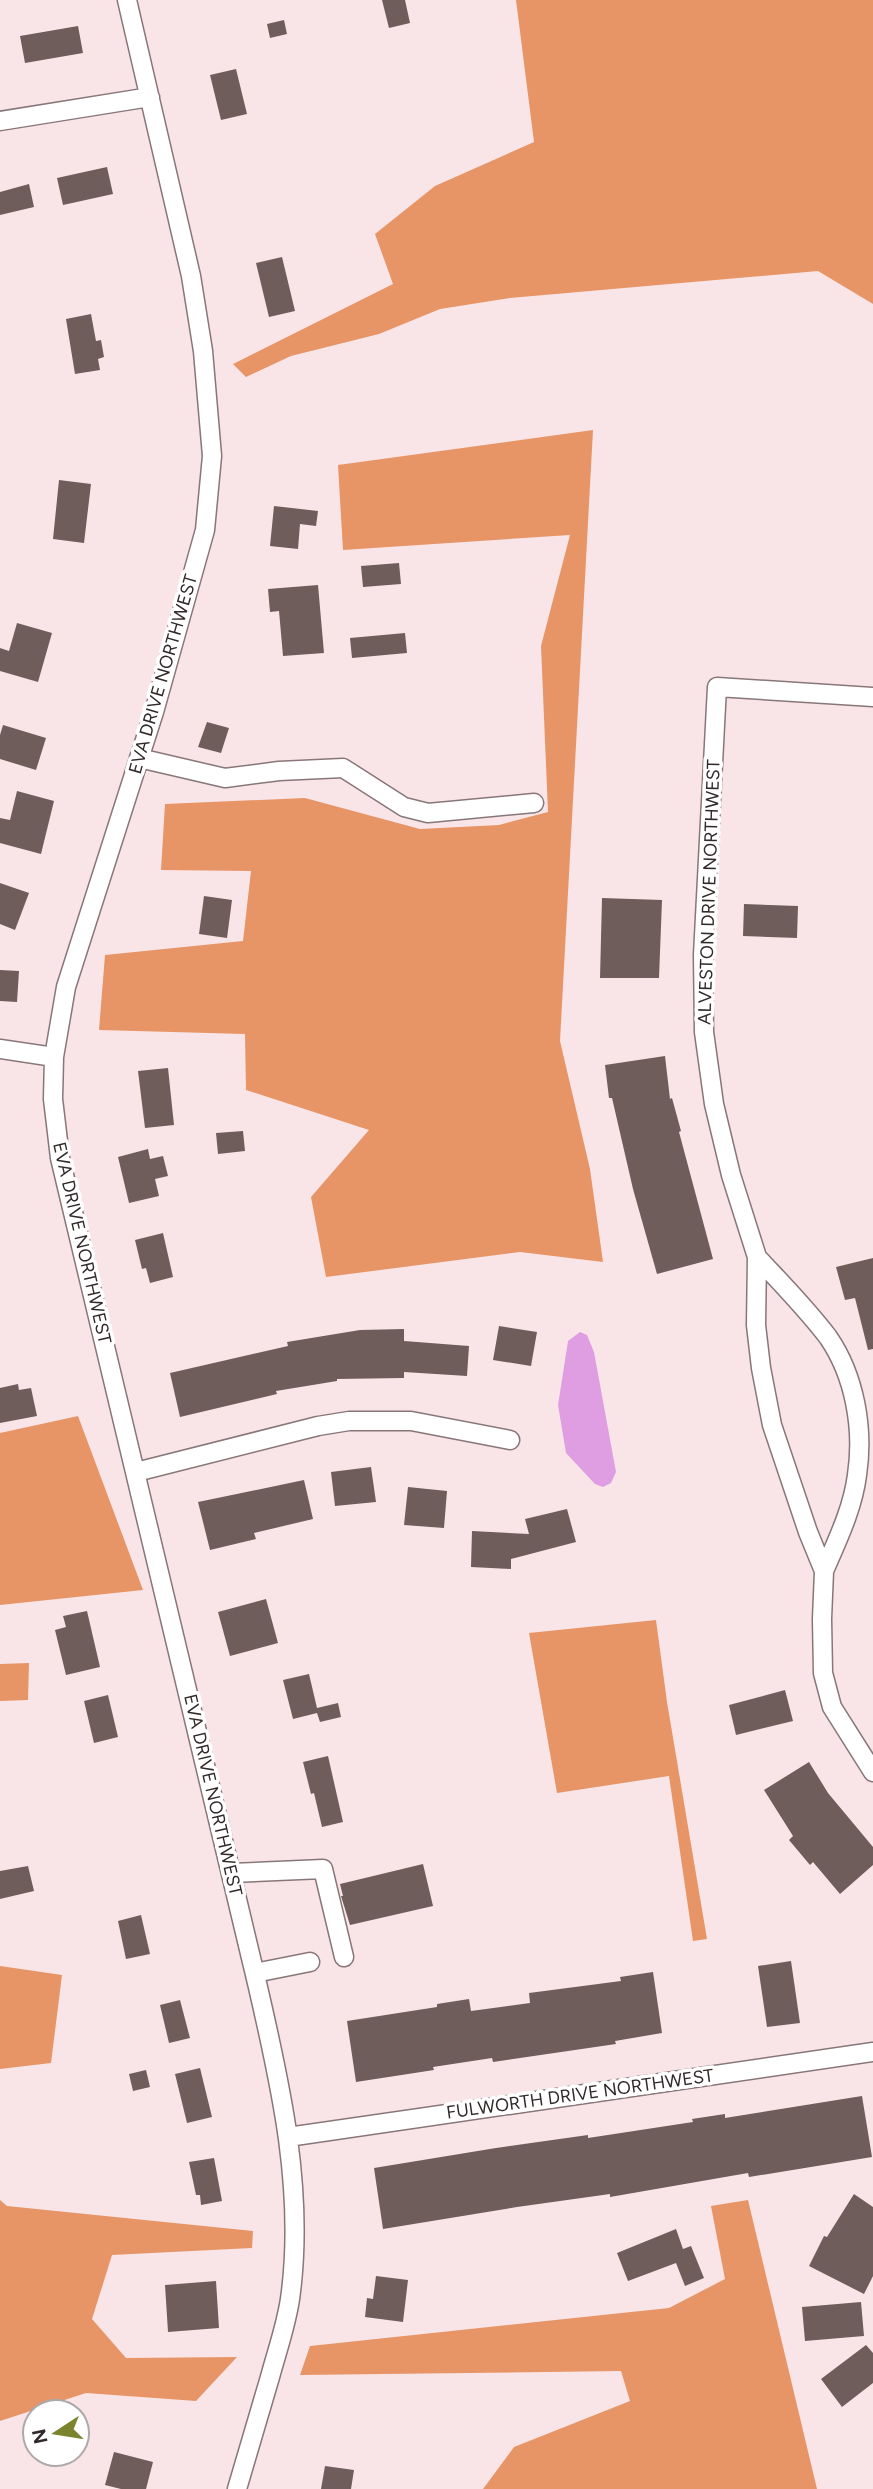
<svg xmlns="http://www.w3.org/2000/svg" width="873" height="2489" viewBox="0 0 873 2489" font-family="Figtree,sans-serif">
<rect width="100%" height="100%" fill="#f9e5e8"/>
<path fill="#e79566" d="M516,0H873V304L818,271L510,298L440,309L379,334L291,356L246,377L233,364L393,284L375,234L435,186L534,142Z
M593,430L560,1041L590,1169L603,1262L520,1252L326,1277L311,1197L369,1130L246,1090L245,1034L99,1030L105,955L243,941L251,871L161,870L165,804L305,798L420,829L499,825L548,812L541,646L570,535L343,550L338,465Z
M78,1416L143,1590L0,1605V1433Z
M656,1620L667,1702L707,1939L693,1941L669,1776L557,1793L529,1633Z
M29,1663L28,1700L0,1701V1664Z
M0,1966L62,1975L51,2063L0,2069Z
M0,2200L7,2206L253,2231L252,2248L112,2255L92,2319L126,2358L237,2357L196,2401L86,2393L0,2421Z
M748,2200L817,2489H483L514,2447L630,2401L621,2371L300,2375L310,2346L669,2308L725,2279L711,2206Z"/>
<path fill="#df9ee2" d="M580,1332L587,1335L594,1352L616,1472L611,1483L603,1487L595,1484L566,1453L558,1405L568,1341Z"/>
<path fill="#6e5d5b" d="M382,0H405L410,23L389,28Z
M284,20L287,34L270,38L267,24Z
M78,26L83,53L25,63L20,36Z
M236,69L247,114L221,120L210,75Z
M107,167L113,194L63,205L57,178Z
M29,184L34,207L0,215V192Z
M282,257L295,311L269,317L256,263Z
M91,314L96,341L101,340L104,357L98,359L100,370L75,374L66,319Z
M59,480L91,484L84,543L53,539Z
M274,506L318,511L316,526L300,524L298,549L270,546Z
M399,563L401,584L363,587L361,566Z
M318,585L324,653L283,656L279,611L270,612L268,589Z
M17,623L52,633L38,682L0,671V648L9,651Z
M405,633L407,653L352,658L350,638Z
M207,722L229,728L221,753L198,747Z
M3,725L46,738L36,770L0,759V735Z
M17,791L54,801L41,854L0,843V818L10,820Z
M0,883L29,893L15,930L0,924Z
M204,896L232,900L227,938L199,934Z
M602,898L662,900L659,978H600Z
M744,904L798,906L797,938L743,936Z
M0,970L19,971L17,1002L0,1001Z
M665,1056L670,1099L672,1098L681,1131L679,1132L713,1259L657,1274L633,1189L612,1098H609L605,1065Z
M168,1068L174,1125L145,1128L138,1071Z
M243,1131L245,1151L218,1154L216,1133Z
M148,1149L150,1159L163,1156L168,1176L155,1179L159,1196L129,1203L118,1157Z
M163,1233L173,1277L150,1283L146,1268L142,1269L135,1240Z
M873,1258V1349L868,1350L855,1298L845,1300L836,1267Z
M499,1326L537,1332L531,1366L493,1360Z
M404,1329V1341L469,1346L467,1376L404,1372V1378L337,1379V1381L276,1391L277,1394L180,1417L170,1373L288,1346L287,1342L360,1330Z
M18,1384L19,1390L31,1388L37,1416L0,1423V1388Z
M371,1467L376,1502L335,1506L331,1472Z
M304,1480L313,1519L254,1533L256,1539L210,1550L198,1502Z
M408,1487L447,1491L444,1528L404,1525Z
M567,1509L576,1542L511,1559V1569L471,1567L472,1531L529,1534L525,1519Z
M266,1599L278,1643L230,1656L218,1612Z
M87,1611L100,1667L66,1675L55,1630L66,1627L63,1616Z
M309,1674L317,1708L338,1703L341,1717L320,1722L317,1713L293,1719L283,1680Z
M785,1690L793,1721L736,1735L729,1705Z
M108,1695L118,1737L94,1743L84,1701Z
M328,1756L343,1822L322,1827L314,1793L311,1794L303,1762Z
M809,1762L828,1793L873,1847V1865L840,1894L813,1862L810,1865L789,1840L793,1836L764,1790Z
M423,1864L433,1906L350,1925L341,1896H343L340,1884Z
M28,1866L34,1891L0,1899V1871Z
M141,1915L150,1954L126,1959L118,1921Z
M791,1961L800,2023L767,2027L758,1966Z
M653,1972L662,2033L615,2041L616,2044L493,2062L492,2058L433,2067L434,2070L356,2082L347,2021L437,2007V2004L469,1999L471,2011L530,2003L529,1993L621,1981L620,1977Z
M180,2000L190,2038L169,2043L160,2005Z
M200,2068L212,2117L187,2123L175,2074Z
M146,2070L150,2087L133,2091L129,2074Z
M862,2096L872,2157L749,2177L748,2173L610,2197V2194L517,2207L383,2229L374,2168L496,2148L588,2135V2138L693,2122L692,2119L725,2114V2118Z
M214,2158L222,2201L201,2205L200,2195H196L189,2162Z
M854,2194L873,2207V2276L864,2294L809,2266L824,2236L827,2237Z
M676,2229L683,2249L691,2246L704,2278L685,2286L676,2263L628,2281L617,2253Z
M376,2276L408,2280L403,2322L365,2317L367,2298L373,2299Z
M216,2281L219,2328L168,2332L165,2285Z
M861,2302L864,2336L805,2341L802,2307Z
M866,2345L873,2353V2383L842,2407L821,2379Z
M114,2452L153,2462L146,2489H121L105,2485Z
M325,2466L354,2470L351,2489H321Z"/>
<g fill="none" stroke-linecap="round" stroke-linejoin="round">
<g stroke="#887679" stroke-width="21">
<path id="minor" d="M127,0L191,276L203,351L212,456L205,530L154,712L66,987L54,1057L53,1099L60,1158L257,1983C281,2086 305,2193 290,2299C286,2326 277,2351 270,2377C259,2414 248,2452 237,2489
M0,121L150,97
M873,697L717,687L703,955L704,1032L714,1104L731,1175L757,1257L756,1325L761,1368L772,1425L808,1532L824,1571L822,1619L823,1673L832,1707L873,1772
M139,758L225,778L279,771L343,768L404,807L428,813L534,803
M0,1049L54,1057
M757,1257C781,1283 806,1308 828,1337C855,1376 864,1429 857,1475C853,1508 837,1541 824,1571
M136,1472L318,1426L349,1421H411L510,1440
M231,1873L323,1869L344,1957
M255,1973L310,1962
M288,2137L873,2052"/>
</g>
<use href="#minor" stroke="#fff" stroke-width="18"/>
</g>
<g text-anchor="middle" stroke-width="7" stroke-linejoin="round" paint-order="stroke">
<g font-size="18" fill="#31292a" stroke="#fff">
<text transform="translate(163 674) rotate(-74)" y="6">EVA DRIVE NORTHWEST</text>
<text transform="translate(709 892) rotate(-88)" y="6">ALVESTON DRIVE NORTHWEST</text>
<text transform="translate(82 1243) rotate(77)" y="6">EVA DRIVE NORTHWEST</text>
<text transform="translate(213 1795) rotate(77)" y="6">EVA DRIVE NORTHWEST</text>
<text transform="translate(580 2094) rotate(-8)" y="6">FULWORTH DRIVE NORTHWEST</text>
</g>
</g>
<g transform="translate(56 2433) rotate(258)"><circle r="33" fill="#ffffff" stroke="#ada9aa" stroke-width="2"/>
<path d="M0-5L12 26L0 18L-12 26Z" fill="#7c832e"/>
<text y="-10" font-size="19" font-weight="bold" text-anchor="middle" fill="#31292a">N</text>
</g>
</svg>
